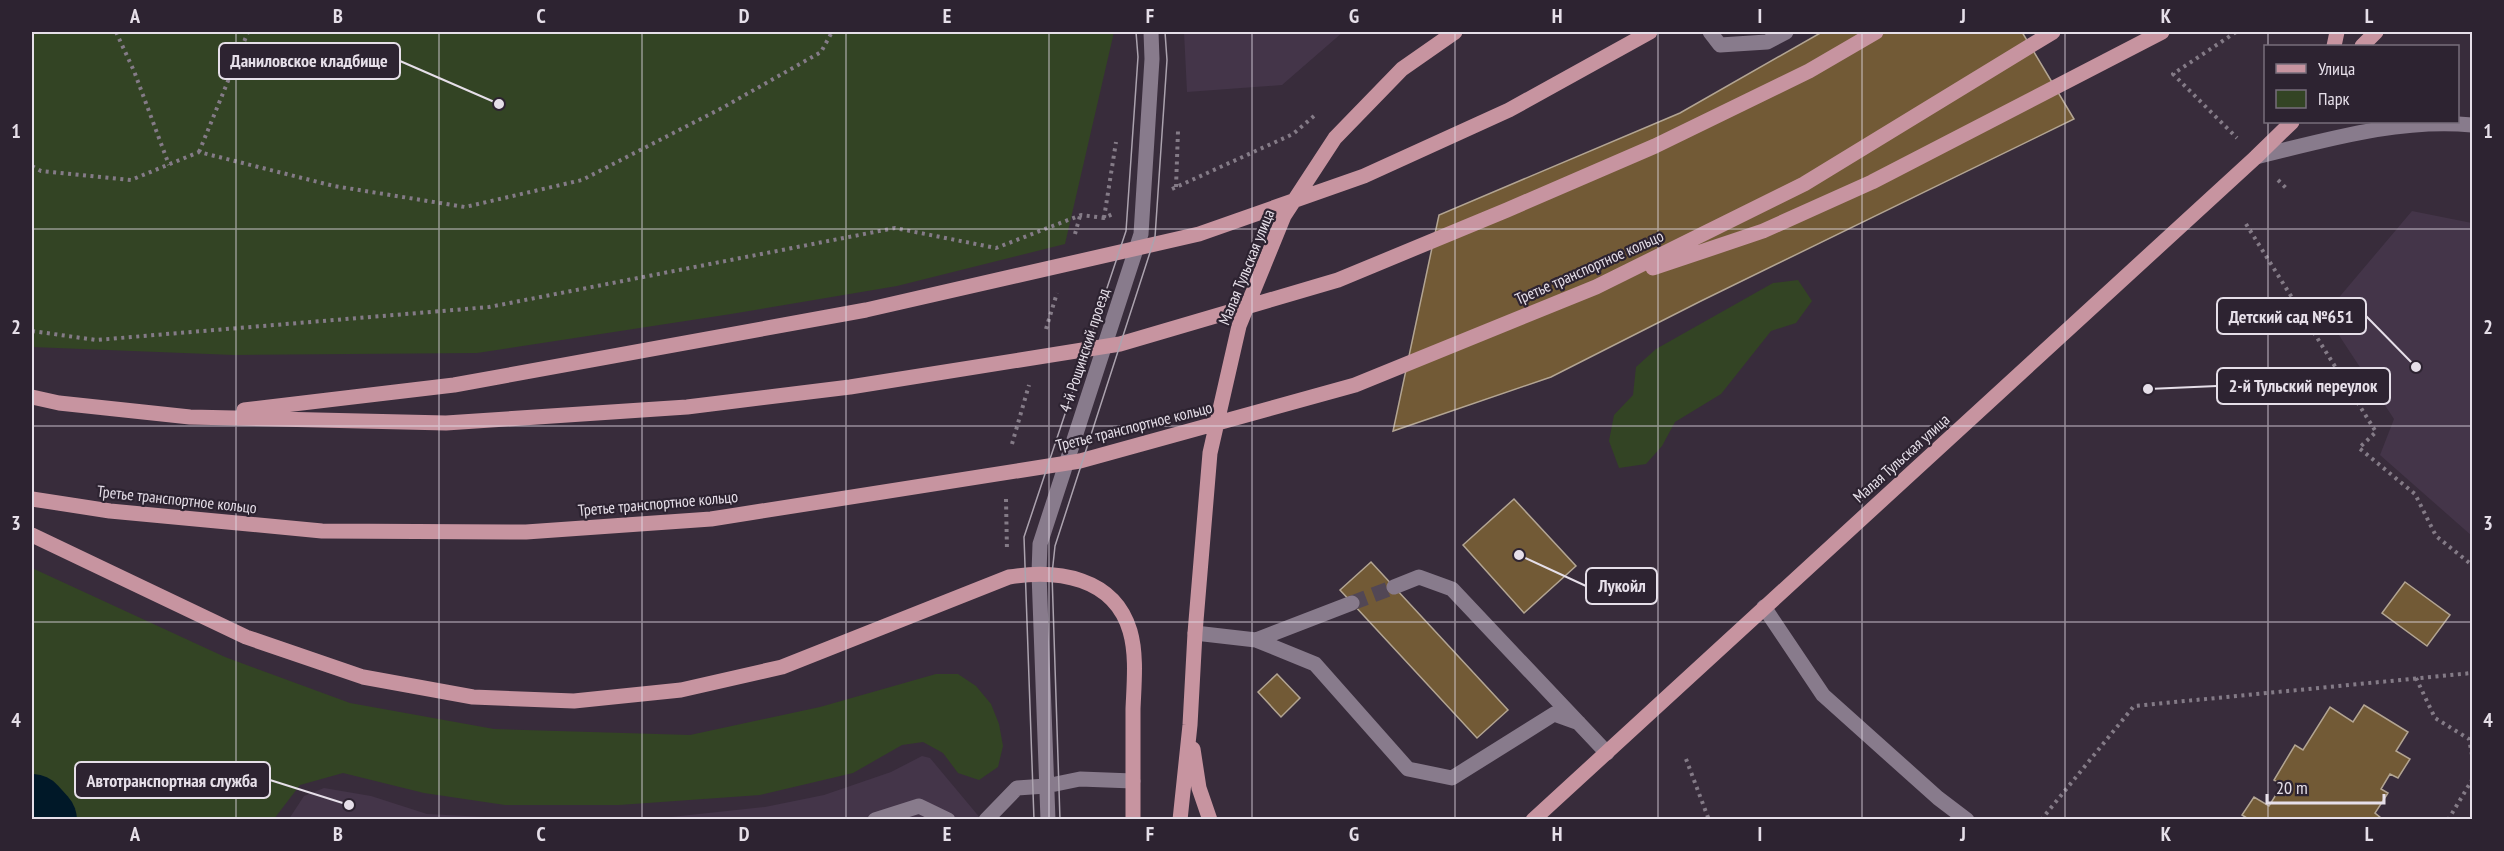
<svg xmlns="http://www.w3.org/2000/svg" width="2504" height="851" viewBox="0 0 2504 851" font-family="'PT Sans Narrow',sans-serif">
<rect width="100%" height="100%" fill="#382c3b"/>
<path fill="#443549" d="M1184,32H1343L1282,85L1187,92Z
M2412,211L2472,223V536L2380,455L2394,419L2325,314Z
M922,756L930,758L981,819L643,820L765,807L824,795L891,772Z
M324,788L371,796L427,814L523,819H289L304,796Z"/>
<path fill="#334424" d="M32,32L968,33L1114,32L1065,244L897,286L731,314L477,353L234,355L32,347Z
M1798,280L1812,301L1796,323L1771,331L1721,394L1675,422L1662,446L1646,464L1619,468L1609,441L1614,415L1633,395L1636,367L1656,349L1773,283Z
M32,568L225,657L350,703L494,729L690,735L820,707L936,674H958L976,686L991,704L999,724L1003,746L998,767L979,780L958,773L943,753L923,742L902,745L853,773L760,795L619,805H505L424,793L343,773L300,785L274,819H32Z"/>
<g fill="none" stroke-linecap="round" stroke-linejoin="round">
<path stroke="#001828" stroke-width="70" d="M32,809L42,820"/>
</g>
<path fill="#725a36" stroke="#b3a593" stroke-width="1.5" d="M1822,32H2022L2074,119L1701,301L1551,377L1393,431L1439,215L1680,113Z
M1514,499L1576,566L1524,613L1463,545Z
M1371,562L1508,710L1477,738L1340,590Z
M2405,582L2450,615L2427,646L2382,613Z
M1277,674L1300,698L1281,717L1258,692Z
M2364,705L2408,732L2396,751L2410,759L2398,778L2390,774L2381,789L2388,793L2375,813L2381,818L2380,820H2250L2242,815L2254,797L2269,806L2282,785L2274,780L2295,745L2303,750L2330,707L2353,722Z"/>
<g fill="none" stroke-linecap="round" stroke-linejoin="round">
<path stroke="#524755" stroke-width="15" stroke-dasharray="15 8" stroke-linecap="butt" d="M1352,603L1394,587"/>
<path stroke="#847b87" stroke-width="4" stroke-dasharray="3 4.5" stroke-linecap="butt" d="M116,32L134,71L169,165
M2236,32L2173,74L2237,138
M199,152L248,32
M32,166L41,171L131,180L199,152L334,186L465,207L582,180L722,108L821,52L832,32
M2278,180L2286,188
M1176,187L1178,131
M1172,189L1293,134L1314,116
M1104,218L1116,142
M2246,224L2376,432L2359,448L2415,494L2436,536L2472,565
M1075,234L1080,216
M1046,329L1057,293
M32,331L96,340L489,307L895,228L996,248L1081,215L1104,218L1115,213
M1012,444L1029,385
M1006,499L1007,551
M2416,678L2435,718L2469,739L2472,755
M1686,759L1709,820
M2041,820L2134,706L2472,673
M2448,820L2472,780"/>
<path stroke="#887b8c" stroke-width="15" d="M1710,32L1720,45L1767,42L1786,32
M2256,157C2326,140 2400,118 2472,125
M1394,587L1419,577L1452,589L1607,753
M1764,607L1823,695L1938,798L1967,820
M1195,633L1256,640L1352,603
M1256,640L1315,664L1408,769L1452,778L1554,714L1579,723
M875,820L919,806L948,820
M986,820L1017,788L1046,786L1080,779L1133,781
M1048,820L1039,573L1040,544L1141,234L1152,59L1151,32"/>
<path stroke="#c794a0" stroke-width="15" d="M2334,46L2337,32
M2362,46L2376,32
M1653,268L1763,231L1872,182L2162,32
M32,397L59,403L190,417L446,423L687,407L850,387L1120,344L1338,280L1507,210L1655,146L1809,71L1876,32
M244,410L454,385L866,310L1199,234L1364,176L1509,110L1650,32
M32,499L110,511L322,531L526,532L711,519L1080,461L1355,385L1596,287L1804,184L2053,32
M32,535L246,637L363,677L473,697L574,701L681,690L782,667L1009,577C1057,569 1114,577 1130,631C1137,655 1134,684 1133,709C1133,746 1133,783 1133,820
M1193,749L1199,788L1210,820
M1180,820L1190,725L1195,633L1210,453L1239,326L1284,216L1335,138L1402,69L1455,32
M1533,820L2256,157L2292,122"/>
<path stroke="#aca3af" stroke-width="1.5" d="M1034,820L1024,537L1126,231L1138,57L1136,32
M1060,820L1052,574L1055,546L1155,237L1167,60L1165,32"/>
</g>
<path fill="none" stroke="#e6dfe9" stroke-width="1.5" stroke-opacity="0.55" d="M236,32V820M439,32V820M642,32V820M846,32V820M1049,32V820M1252,32V820M1455,32V820M1658,32V820M1862,32V820M2065,32V820M2268,32V46M2268,122V820M32,229H2472M32,426H2472M32,622H2472"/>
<g text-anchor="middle" stroke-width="4.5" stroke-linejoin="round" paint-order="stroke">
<g font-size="16" fill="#e6dfe9" stroke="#2d2331">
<text transform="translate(1246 267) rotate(-68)" y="6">Малая Тульская улица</text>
<text transform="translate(1589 267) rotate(-24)" y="6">Третье транспортное кольцо</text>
<text transform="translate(1084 350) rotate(-72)" y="6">4-й Рощинский проезд</text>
<text transform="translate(1134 426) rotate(-14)" y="6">Третье транспортное кольцо</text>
<text transform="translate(1901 458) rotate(-42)" y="6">Малая Тульская улица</text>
<text transform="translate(177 499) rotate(6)" y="6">Третье транспортное кольцо</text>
<text transform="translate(658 503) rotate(-5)" y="6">Третье транспортное кольцо</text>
</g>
</g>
<path fill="none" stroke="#e6dfe9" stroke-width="2" d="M499 104L400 61M2416 367L2366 316M2148 389L2217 386M1519 555L1586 586M349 805L270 780"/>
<g fill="#e6dfe9" stroke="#2d2331" stroke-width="2">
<circle cx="499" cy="104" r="6"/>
<circle cx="2416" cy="367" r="6"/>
<circle cx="2148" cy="389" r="6"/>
<circle cx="1519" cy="555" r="6"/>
<circle cx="349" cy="805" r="6"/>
</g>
<g fill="#2d2331" stroke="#e6dfe9" stroke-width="2">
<rect x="219" y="43" width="181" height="36" rx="6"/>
<rect x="2217" y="298" width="149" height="36" rx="6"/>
<rect x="2217" y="368" width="173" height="36" rx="6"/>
<rect x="1586" y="568" width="71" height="36" rx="6"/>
<rect x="75" y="762" width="195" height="36" rx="6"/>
</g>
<g font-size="18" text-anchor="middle" font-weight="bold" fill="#e6dfe9">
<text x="309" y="67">Даниловское кладбище</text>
<text x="2291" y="323">Детский сад №651</text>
<text x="2303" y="392">2-й Тульский переулок</text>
<text x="1622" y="592">Лукойл</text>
<text x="172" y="787">Автотранспортная служба</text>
</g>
<rect width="2504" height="851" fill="none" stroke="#2d2331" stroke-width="66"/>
<rect x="2264" y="45" width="195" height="78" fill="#2d2331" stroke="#776e7b" stroke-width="1.5"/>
<rect x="2276" y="64" width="30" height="9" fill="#c794a0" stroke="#776e7b" stroke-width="1.5"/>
<text x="2318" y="75" font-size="18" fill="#e6dfe9">Улица</text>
<rect x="2276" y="90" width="30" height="18" fill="#334424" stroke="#776e7b" stroke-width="1.5"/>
<text x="2318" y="105" font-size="18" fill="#e6dfe9">Парк</text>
<path d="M2267 794v9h117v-9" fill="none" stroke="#e6dfe9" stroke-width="3"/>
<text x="2276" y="794" font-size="18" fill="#e6dfe9" stroke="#2d2331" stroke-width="4.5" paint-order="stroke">20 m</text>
<rect x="33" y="33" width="2438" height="785" fill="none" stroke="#e6dfe9" stroke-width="2"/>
<g font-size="20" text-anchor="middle" font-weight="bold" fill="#e6dfe9">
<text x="135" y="23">A</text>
<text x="338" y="23">B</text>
<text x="541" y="23">C</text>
<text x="744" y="23">D</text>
<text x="947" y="23">E</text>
<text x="1150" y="23">F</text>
<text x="1354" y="23">G</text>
<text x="1557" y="23">H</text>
<text x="1760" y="23">I</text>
<text x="1963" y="23">J</text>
<text x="2166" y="23">K</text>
<text x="2369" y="23">L</text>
<text x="16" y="138">1</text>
<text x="2488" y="138">1</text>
<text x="16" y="334">2</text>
<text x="2488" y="334">2</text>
<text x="16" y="530">3</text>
<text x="2488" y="530">3</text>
<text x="16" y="727">4</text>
<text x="2488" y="727">4</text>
<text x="135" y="841">A</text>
<text x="338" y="841">B</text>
<text x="541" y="841">C</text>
<text x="744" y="841">D</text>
<text x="947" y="841">E</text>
<text x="1150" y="841">F</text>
<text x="1354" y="841">G</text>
<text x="1557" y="841">H</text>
<text x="1760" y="841">I</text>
<text x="1963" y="841">J</text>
<text x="2166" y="841">K</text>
<text x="2369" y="841">L</text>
</g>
</svg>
